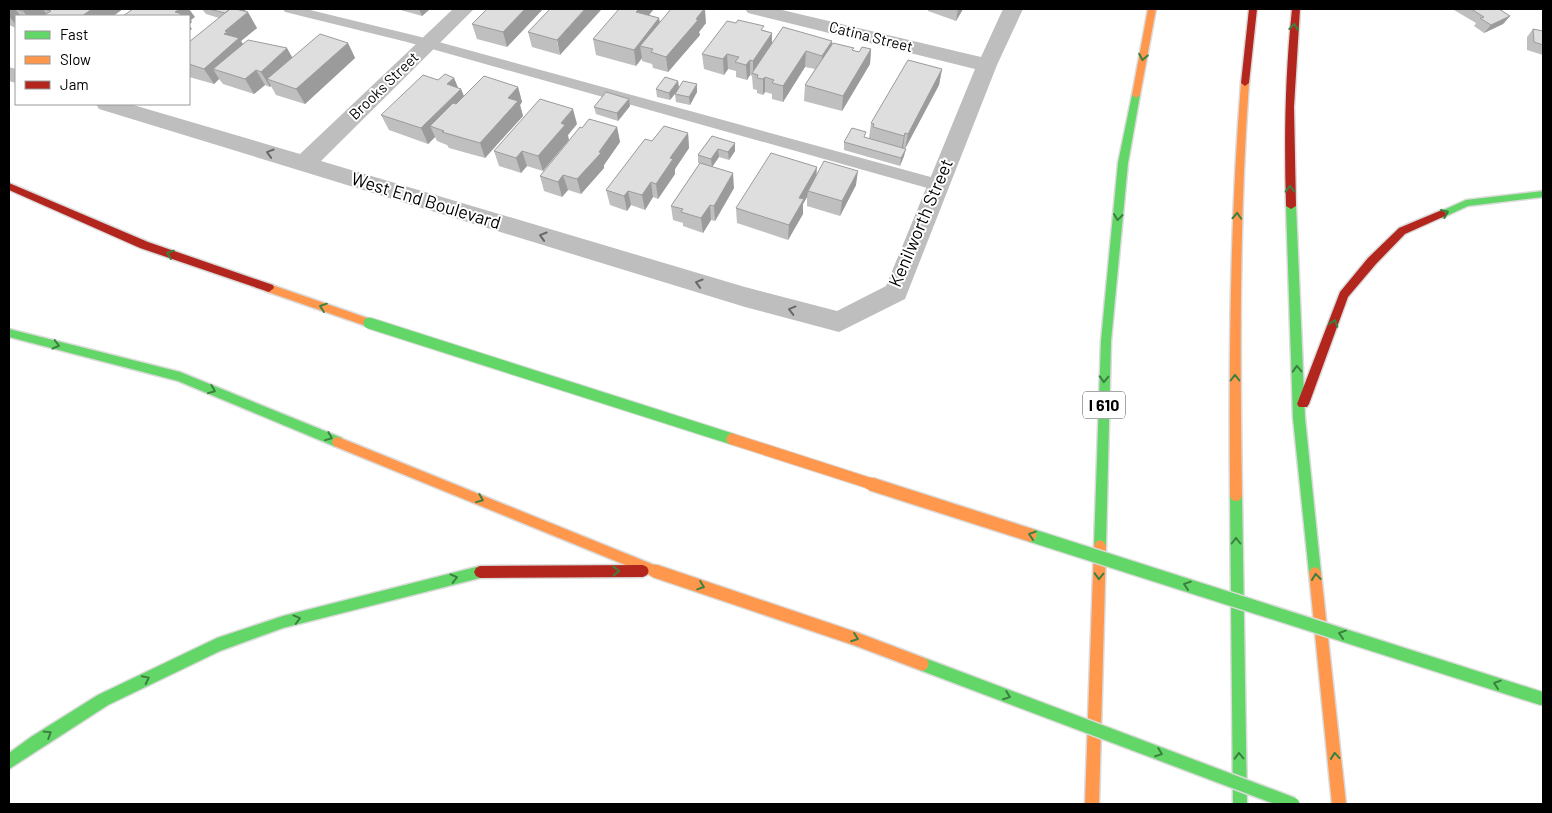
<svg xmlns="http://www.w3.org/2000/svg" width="1552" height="813" viewBox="0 0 1552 813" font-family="Barlow,sans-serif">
<rect width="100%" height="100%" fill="#fff"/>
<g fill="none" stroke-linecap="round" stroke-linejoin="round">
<g stroke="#dbdbdb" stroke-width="3">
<path id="fast" d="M1136,92L1140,95L1128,163L1111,341L1106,546L1104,550L1100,552L1096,550L1094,546L1101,341L1118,163L1132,95Z
M1543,191V197L1468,206L1442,218L1437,214L1439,212L1466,200Z
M1291,203L1296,206L1305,418L1321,573L1319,577L1315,579L1311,577L1309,573L1293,418L1286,206Z
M9,329L180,372L342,438L344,442L342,446L338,447L334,446L178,381L9,337Z
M1236,491L1240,492L1242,496L1247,804H1233L1230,496L1232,492Z
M480,566L484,568L486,572L484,576L480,578L283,628L220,651L108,705L9,769V753L31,737L98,695L217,638L283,616Z"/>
</g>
<g stroke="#dbdbdb" stroke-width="3">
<path id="slow" d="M1148,9H1156L1140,95L1136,98L1132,95Z
M1245,80L1249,83C1239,221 1240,358 1242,496L1240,500L1236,501L1232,500L1230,496C1229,358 1230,221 1241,83Z
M269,284L373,320L374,323L369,327L265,291L264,288Z
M338,437L659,567L661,571L659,575L655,577L334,446L332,442L334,438Z
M1100,540L1104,542L1106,546L1099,804H1085L1094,546L1096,542Z
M1315,567L1319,569L1321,573L1346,804H1332L1309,573L1311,569Z"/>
</g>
<g stroke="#dbdbdb" stroke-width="3">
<path id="jam" d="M1249,9H1257L1249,83L1245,86L1241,83Z
M1292,9H1300L1294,107L1296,206L1291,209L1286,206C1284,140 1285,75 1292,9Z
M9,183L148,242L273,285L274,288L269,292L140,248L9,190Z
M1442,210L1447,214L1445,216L1405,234L1376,264L1348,297L1309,404L1307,407H1299L1297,404L1340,292L1368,258L1399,228Z
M643,565L647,567L649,571L647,575L643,577L480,578L476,576L474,572L476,568L480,566Z"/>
</g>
<path fill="#bebebe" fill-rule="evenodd" d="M283,9H306L417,36L938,179L944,181L946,185L944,189L938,191L407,42L285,12Z"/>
<path fill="#bebebe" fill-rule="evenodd" d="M453,9H474L321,161L745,287L837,311L886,286L975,69L748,13L745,9H778L981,57L1003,9H1023L997,65L905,299L839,332L745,307L99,109L96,104H130L300,154Z
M9,67L16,69V83L9,81Z"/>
<use href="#fast" fill="#63d668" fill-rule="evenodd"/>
<use href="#slow" fill="#ff974d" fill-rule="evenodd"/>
<use href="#jam" fill="#b3261e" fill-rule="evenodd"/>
<g stroke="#dbdbdb" stroke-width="13" stroke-linecap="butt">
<path id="fast-bridge-far1" d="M369,323L732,439"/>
</g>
<g stroke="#dbdbdb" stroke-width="16" stroke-linecap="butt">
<path id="fast-bridge" d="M1030,535L1543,699
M922,664L1293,804"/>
</g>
<g stroke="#dbdbdb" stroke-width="13" stroke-linecap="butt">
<path id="slow-bridge-far1" d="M732,439L875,485"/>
</g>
<g stroke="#dbdbdb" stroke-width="16" stroke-linecap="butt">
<path id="slow-bridge" d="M871,484L1030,535
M655,571L856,639L922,664"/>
</g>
<use href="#fast-bridge-far1" stroke="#63d668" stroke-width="11"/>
<use href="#fast-bridge" stroke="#63d668" stroke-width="13"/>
<use href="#slow-bridge-far1" stroke="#ff974d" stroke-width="11"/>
<use href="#slow-bridge" stroke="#ff974d" stroke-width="13"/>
</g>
<path fill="#bfbfbf" d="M9,9H123L113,16H16V28L9,25Z
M202,9H247L244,11L257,28L241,41L243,44L293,58L348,43L355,58L305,104L276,95L271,86L270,87L265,85L254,94L223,84L219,79L214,84L189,77V42L219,18L206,14Z
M397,9H430L422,16Z
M543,9L507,47L477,39L472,24Z
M550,9L560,55L532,47L528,32Z
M928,9H963L956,21L928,11Z
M1456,9H1499L1510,16L1503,24L1484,33L1474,26L1476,23L1454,10Z
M653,10L649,15L659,18L660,22L706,23L699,32L700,35L668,72L653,68L652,64L642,61V58L636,66L596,55L593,39Z
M1533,29L1543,31V55L1527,50V37Z
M764,30L772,33V44L832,41V44L859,52L871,49L870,64L842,111L804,101L805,85L815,69L805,67L783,102L772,99V94L765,92L763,95L757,93V90L753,89L752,76L750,75L747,80L736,77V71L728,69L724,75L704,69L702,54Z
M942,69L939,85L905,148L904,156L900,166L844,150V142L869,138L871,123Z
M454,78L458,88L461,89L464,96L518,87L522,102L520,105L523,116L485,158L449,148L447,145L437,141L435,137L428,144L389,130L381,115L438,80Z
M678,81L679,88L697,92L690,105L676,102L675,94L678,89L670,100L657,97L656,89Z
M629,99L630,106L618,121L596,114L594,107Z
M577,124L568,135L543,171L527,166L521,173L499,166L494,151Z
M617,127L620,142L604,165V168L581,194L568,190L562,197L544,191L540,176L582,128Z
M688,133L689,148L675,169V174L658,199L653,197L645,210L631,205L627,211L610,205L606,190L652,141Z
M712,136L735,151L729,160L719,157L712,167L734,188L715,221L711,220L703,233L683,226V223L673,220L671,206L700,163H698V155Z
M816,175L856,185L840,216L807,206V197L803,204V214L788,240L737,223L736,208Z"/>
<path fill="#9b9b9b" d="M13,9H15L21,16H16V25L9,16V11Z
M26,9H43L48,16H27L23,11Z
M92,9H123L113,16H82Z
M179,9H189L195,17L191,20L192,22L189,25V16H178L175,12Z
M233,9H247L231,22Z
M419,9H430L422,16Z
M525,9H543L507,47L503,32Z
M585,9H602L560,55L557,40Z
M639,9H653V10L639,28L636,12Z
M704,9H705L706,23L699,32L700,35L668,72L666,57Z
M958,9H963L956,21Z
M248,12L257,28L241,41L249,54L213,69L219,79L214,84L204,69L224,34L225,31Z
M1510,16L1503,24L1484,33L1491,25Z
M659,18L661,34L640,46L642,58L636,66L634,50Z
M189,25L192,29L189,31Z
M772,33V48L753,73V61Z
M832,41L831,56L821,71L822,56Z
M348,43L355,58L305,104L296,89Z
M287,48L296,64L267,79L271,86L270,87L261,72Z
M871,49L870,64L842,111L843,96Z
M806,51L805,67L783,102V86Z
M727,54L728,69L724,75L723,59Z
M750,60V75L747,80L746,65Z
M942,69L939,85L905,149L908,134Z
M256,70L265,85L254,94L245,79Z
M765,77V92L763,95V79Z
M454,78L459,90L461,89L467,104L430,126L435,137L428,144L421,128L447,84Z
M678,81L679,89L670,100L669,93Z
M697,84V92L690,105L689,97Z
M518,87L522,102L520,105L523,116L485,158L480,143L508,98Z
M629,99L630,106L618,121L617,113Z
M573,109L577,124L568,135L569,140L543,171L538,156L561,123Z
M617,127L620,142L604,165V168L581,194L577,179L599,152Z
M688,133L689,148L675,169V174L658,199L656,184L670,158Z
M905,133L903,148L901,151L904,136Z
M735,143V151L729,160L728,152Z
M718,149L719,157L712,167L711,159Z
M906,149L904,156L900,166L901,158Z
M522,151L527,166L521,173L516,158Z
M817,167L816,182L808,191L807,197L803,204V214L788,240L789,225L799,198Z
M858,171L856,185L840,216L842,201Z
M733,173L734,188L715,221L714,206Z
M563,175L568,190L562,197L558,182Z
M651,182L653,197L645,210L642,195Z
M628,191L631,205L627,211L624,196Z
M710,205L711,220L703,233L701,218Z"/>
<path fill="#dedede" stroke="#9b9b9b" d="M16,9H26L23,11Z
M44,9H92L82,16H43L51,11Z
M133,9H179L175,12L182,14L178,16H123Z
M209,9H230L225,13Z
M230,9H235L248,12L225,31L228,32L224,34L239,38L204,69L189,64V42Z
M487,9H525L503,32L472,24Z
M550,9H585L557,40L528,32Z
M619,9H639L636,12L659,18L634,50L593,39Z
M671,9H704L696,19L698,20L666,57L651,52L653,49L640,46Z
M1471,9H1499L1510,16L1491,25L1480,18L1484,17Z
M738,20L764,26L761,30L772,33L753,61L750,60L746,65L735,62L739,57L727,54L723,59L702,54L727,21L736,23Z
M783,27L832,41L822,56L806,51L783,86L772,83L774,80L765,77L763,79L757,78L758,75L752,73Z
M1533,29L1543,31V45L1534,42Z
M320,34L348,43L296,89L267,79Z
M248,40L287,48L261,72L256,70L245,79L213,69Z
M833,43L854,48L852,50L859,52L862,47L871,49L843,96L805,85Z
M908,60L942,69L908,134L905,133L904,136L873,127L874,124L871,123Z
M445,74L454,78L447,84L461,89L421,128L381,115L423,75L438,80Z
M484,76L518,87L508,98L518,101L480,143L442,132L444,131L430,126L453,103L456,104Z
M665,77L678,81L669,93L656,89Z
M683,81L697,84L689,97L675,94Z
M606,92L629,99L617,113L594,107Z
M540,99L573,109L561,123L565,125L538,156L522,151L516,158L494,151Z
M589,119L617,127L599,152L601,153L577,179L563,175L558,182L540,176L580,127L582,128Z
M664,126L688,133L670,158L673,159L656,184L651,182L642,195L628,191L624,196L606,190L645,139L652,141Z
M852,128L866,132L864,137L906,149L901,158L844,142Z
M712,136L735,143L728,152L718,149L711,159L698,155Z
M771,153L817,167L799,198L804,199L789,225L736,208Z
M824,161L858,171L842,201L808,191Z
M700,163L733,173L714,206L710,205L701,218L681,212L683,209L671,206Z"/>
<defs><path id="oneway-chevron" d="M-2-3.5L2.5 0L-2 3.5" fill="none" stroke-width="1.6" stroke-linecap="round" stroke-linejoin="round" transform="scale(1.25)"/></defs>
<g stroke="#3b803e">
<use href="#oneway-chevron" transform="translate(1294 27) rotate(-84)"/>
<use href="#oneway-chevron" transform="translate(1143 57) rotate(101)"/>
<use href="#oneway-chevron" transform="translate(1290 189) rotate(-92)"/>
<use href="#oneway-chevron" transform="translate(1445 213) rotate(-23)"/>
<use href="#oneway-chevron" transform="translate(1237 216) rotate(-87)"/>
<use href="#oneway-chevron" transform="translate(1118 217) rotate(96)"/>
<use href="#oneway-chevron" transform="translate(170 254) rotate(-161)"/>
<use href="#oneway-chevron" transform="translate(323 307) rotate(-161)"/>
<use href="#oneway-chevron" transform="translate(1334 323) rotate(-70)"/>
<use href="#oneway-chevron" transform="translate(56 345) rotate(14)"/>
<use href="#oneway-chevron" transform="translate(1297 369) rotate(-92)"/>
<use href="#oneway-chevron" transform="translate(1235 378) rotate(-90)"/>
<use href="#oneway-chevron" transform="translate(1104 379) rotate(92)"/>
<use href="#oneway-chevron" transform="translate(212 390) rotate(22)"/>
<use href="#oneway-chevron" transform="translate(329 437) rotate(22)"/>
<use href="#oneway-chevron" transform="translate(480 499) rotate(22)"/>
<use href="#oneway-chevron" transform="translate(1032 535) rotate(-162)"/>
<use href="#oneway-chevron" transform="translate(1236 541) rotate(-90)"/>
<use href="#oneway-chevron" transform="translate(616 571) rotate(-1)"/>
<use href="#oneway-chevron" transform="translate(1099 576) rotate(92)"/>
<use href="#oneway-chevron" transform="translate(1316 577) rotate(-96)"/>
<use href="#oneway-chevron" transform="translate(454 578) rotate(-14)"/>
<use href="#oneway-chevron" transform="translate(1187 585) rotate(-162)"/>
<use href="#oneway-chevron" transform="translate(701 586) rotate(19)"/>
<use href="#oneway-chevron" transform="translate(297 619) rotate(-15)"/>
<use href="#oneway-chevron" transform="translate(1342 634) rotate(-162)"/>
<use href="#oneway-chevron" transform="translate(855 638) rotate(20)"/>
<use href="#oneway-chevron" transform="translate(146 679) rotate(-26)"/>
<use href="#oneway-chevron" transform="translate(1497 684) rotate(-162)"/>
<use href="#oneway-chevron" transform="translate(1007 696) rotate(21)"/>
<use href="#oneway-chevron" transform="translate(48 734) rotate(-32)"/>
<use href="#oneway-chevron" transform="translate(1159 753) rotate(21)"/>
<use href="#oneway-chevron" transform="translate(1239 756) rotate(-91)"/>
<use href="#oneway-chevron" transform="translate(1335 756) rotate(-95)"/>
</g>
<g stroke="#686868">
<use href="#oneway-chevron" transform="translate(270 153) rotate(-163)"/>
<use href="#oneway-chevron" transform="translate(543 236) rotate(-163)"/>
<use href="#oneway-chevron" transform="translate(699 283) rotate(-163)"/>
<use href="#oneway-chevron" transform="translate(792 310) rotate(-165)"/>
</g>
<g text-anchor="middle" stroke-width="4" stroke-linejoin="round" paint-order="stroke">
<g font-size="15" fill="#000" stroke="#fff">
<text transform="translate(871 37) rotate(14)" y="5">Catina Street</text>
<text transform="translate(384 86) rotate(-44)" y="5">Brooks Street</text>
</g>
<rect fill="#fff" stroke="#4c4c4c" stroke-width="1" x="1083" y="391.5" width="42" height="27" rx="4"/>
<g font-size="16" font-weight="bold" fill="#000">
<text x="1104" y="411">I 610</text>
</g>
<g font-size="18" fill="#000" stroke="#fff">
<text transform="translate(426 201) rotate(17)" y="6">West End Boulevard</text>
<text transform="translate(921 223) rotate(-67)" y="6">Kenilworth Street</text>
</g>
</g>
<rect width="1552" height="813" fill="none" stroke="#000000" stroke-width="20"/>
<rect x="15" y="15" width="175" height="90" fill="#ffffff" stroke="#999999"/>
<rect x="25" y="31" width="25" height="8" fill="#63d668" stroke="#999999"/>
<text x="60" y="40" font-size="15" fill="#000000">Fast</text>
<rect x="25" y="56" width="25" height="8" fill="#ff974d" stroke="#999999"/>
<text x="60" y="65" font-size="15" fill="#000000">Slow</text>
<rect x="25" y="81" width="25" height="8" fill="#b3261e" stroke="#999999"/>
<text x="60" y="90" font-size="15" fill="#000000">Jam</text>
</svg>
